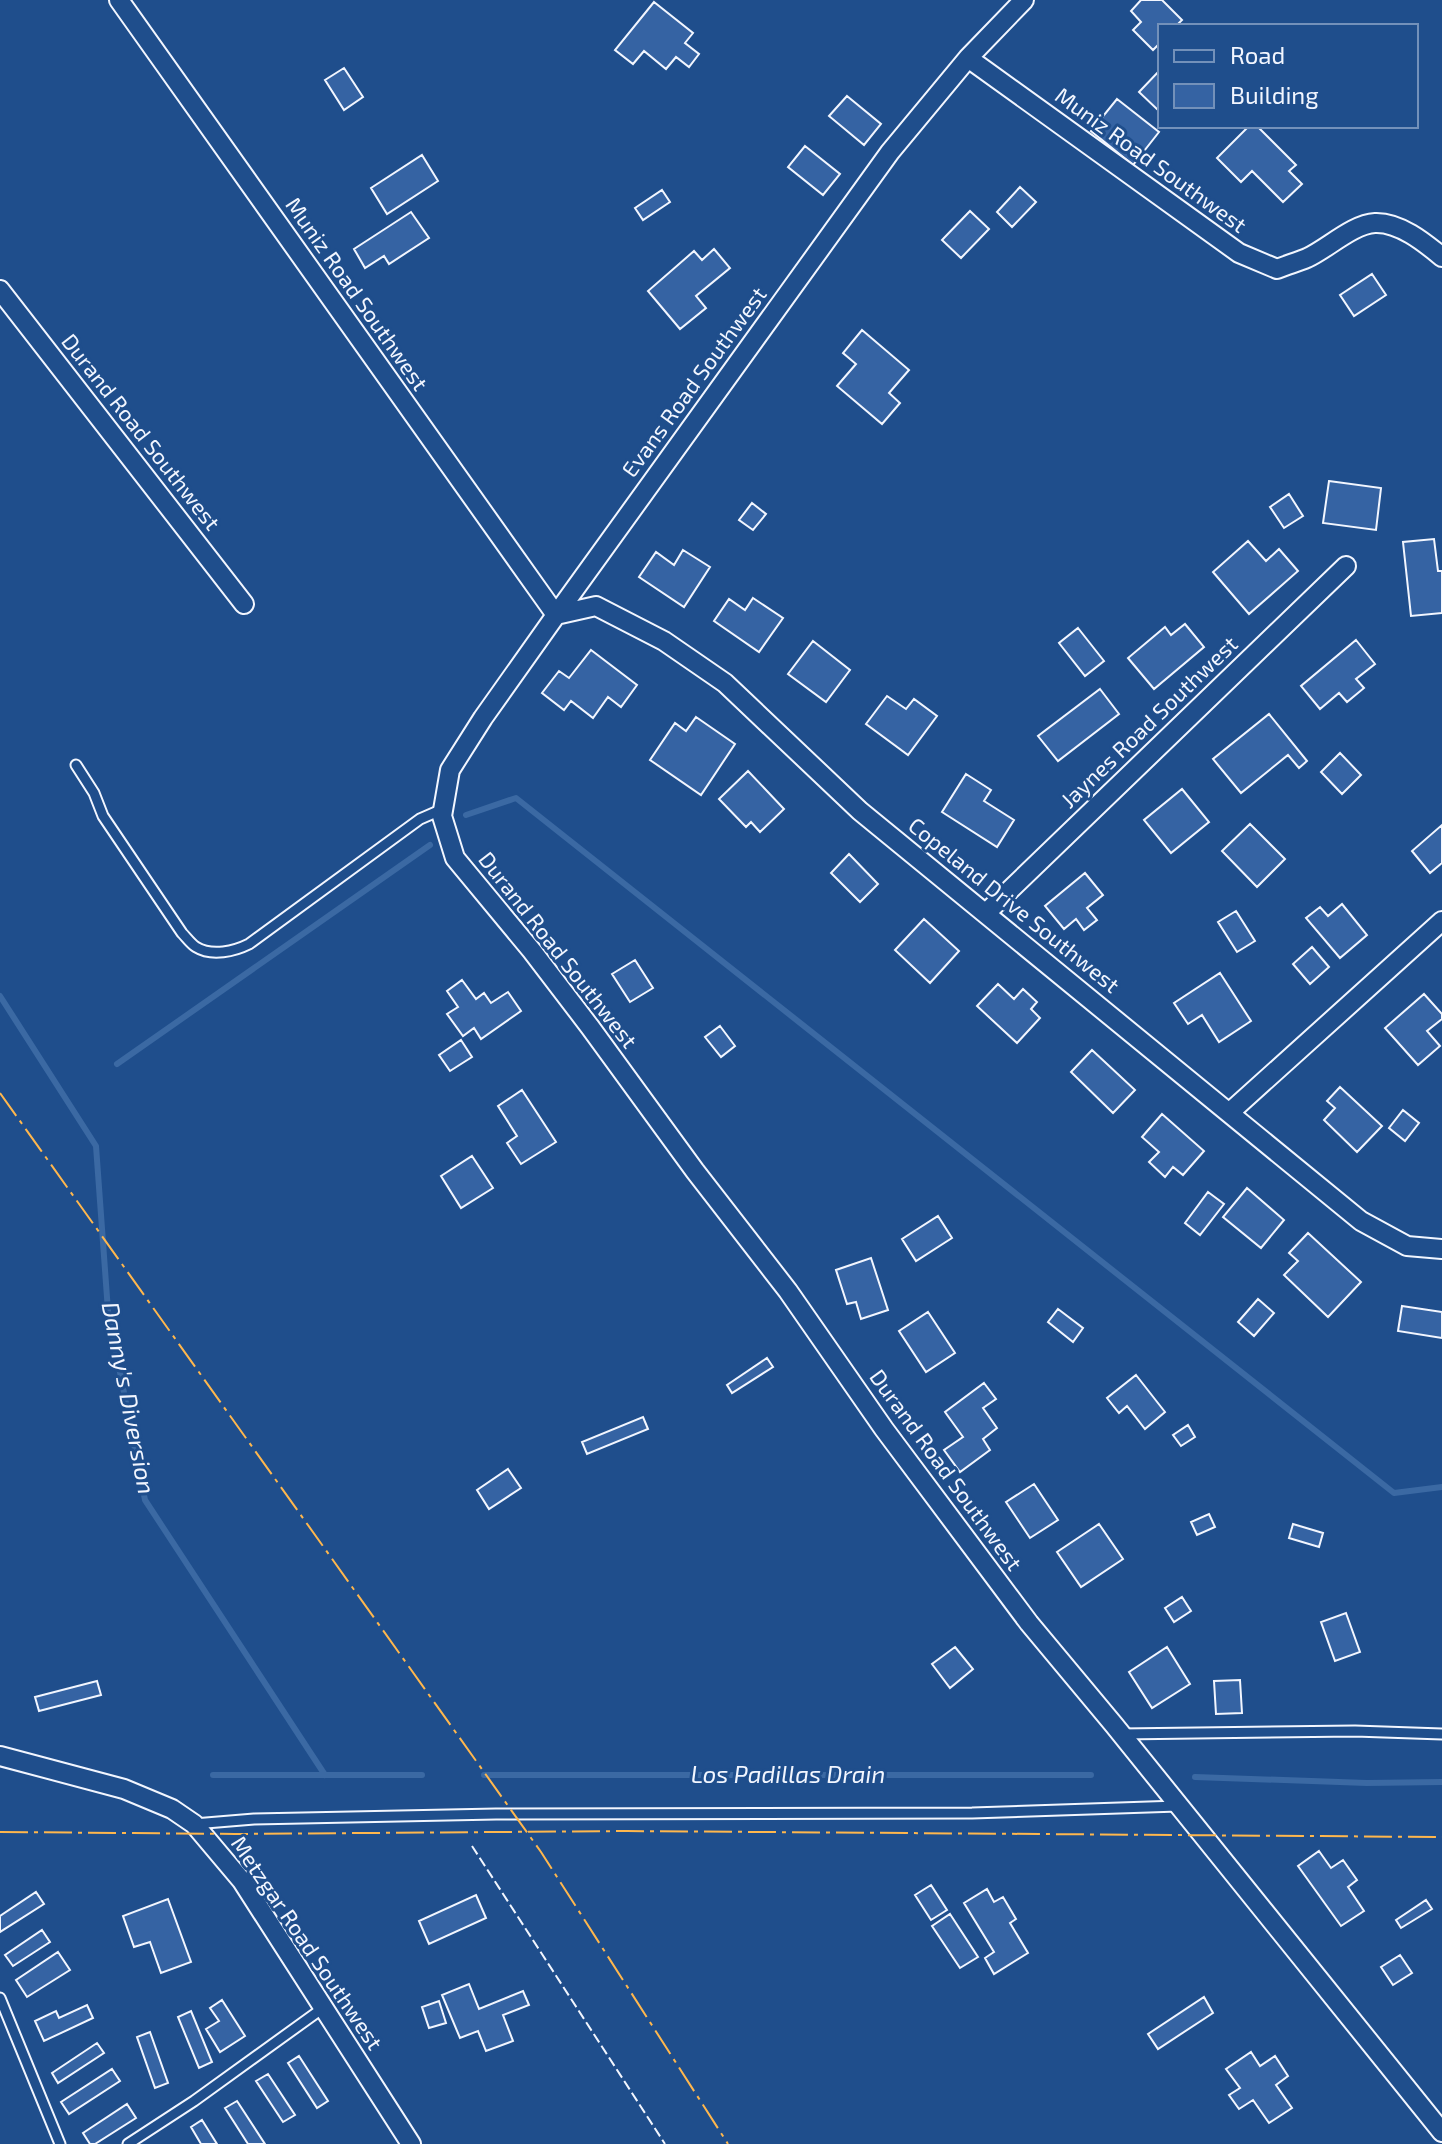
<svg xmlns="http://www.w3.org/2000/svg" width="1442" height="2144" viewBox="0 0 1442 2144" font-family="'Exo 2',sans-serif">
<rect width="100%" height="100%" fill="#1f4e8c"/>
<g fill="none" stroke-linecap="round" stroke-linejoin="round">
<path stroke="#3b69a3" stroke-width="6" d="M466,815L516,798L1394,1493L1442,1487
M0,996L96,1146L108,1311L145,1500L325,1775
M117,1064L430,845
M213,1775H422
M484,1775H1091
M1195,1777L1367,1783L1442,1782"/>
</g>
<path fill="#3563a3" stroke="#f2f6ff" stroke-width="2" d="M1141,0H1162L1182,20L1176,26H1160V43L1153,50L1133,30L1141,22L1131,11Z
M654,2L693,33L685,43L699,54L689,67L676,57L666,69L644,51L633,64L615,50Z
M344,68L363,97L344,110L325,80Z
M1160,70V112L1139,92Z
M847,96L881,124L864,145L829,116Z
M1117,99L1159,132L1133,165L1091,131Z
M1249,126H1257L1296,165L1289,171L1302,184L1283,202L1252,171L1241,182L1217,158Z
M805,146L840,174L823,195L788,167Z
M422,155L438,181L387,214L371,188Z
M1020,187L1036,202L1012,227L997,212Z
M662,190L670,202L643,220L635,208Z
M970,211L989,229L961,258L942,240Z
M411,212L429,238L389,264L384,256L365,268L354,249Z
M714,249L730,268L696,296L706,308L680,329L648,291L694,251L702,260Z
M1372,274L1386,295L1354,316L1340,295Z
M862,330L909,370L889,393L900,403L882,424L837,386L856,364L843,353Z
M1329,481L1381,488L1376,530L1323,523Z
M1289,494L1303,516L1284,528L1270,507Z
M752,503L766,514L753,530L739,520Z
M1434,539L1438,571H1442V613L1411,616L1403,542Z
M1248,541L1266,561L1279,549L1298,571L1249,614L1213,572Z
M683,550L710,567L684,607L639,577L656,552L674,565Z
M753,598L783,618L759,652L714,621L729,599L745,610Z
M1185,624L1204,647L1154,689L1128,658L1165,627L1171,635Z
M1078,628L1104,661L1085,676L1059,643Z
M1356,640L1375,664L1356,679L1364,688L1347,702L1339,693L1320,709L1301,686Z
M813,641L850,670L826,702L788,674Z
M591,650L637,685L621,707L608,697L593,718L571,701L564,710L542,693L559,671L569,678Z
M1100,689L1119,714L1058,761L1038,736Z
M887,696L906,709L914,699L937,716L908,755L866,724Z
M1269,714L1307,761L1299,768L1288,755L1241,793L1213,759Z
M696,717L735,744L701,795L650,760L675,723L686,731Z
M1340,753L1361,775L1342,794L1321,772Z
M748,771L784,809L760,832L751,822L746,827L719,799Z
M966,774L991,790L984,801L1014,820L997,847L942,812Z
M1182,789L1209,822L1171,853L1144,820Z
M1250,824L1285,859L1257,887L1222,851Z
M1442,825V863L1430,873L1412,851Z
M849,854L878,884L860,902L831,873Z
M1085,873L1103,895L1087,908L1097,920L1084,930L1076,919L1064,929L1045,906Z
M1342,904L1367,935L1340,958L1306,918L1320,907L1328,916Z
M1236,911L1255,941L1237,952L1218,922Z
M924,919L959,951L930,983L895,950Z
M1312,947L1329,967L1310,984L1293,964Z
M635,960L653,988L630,1002L612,974Z
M1220,973L1251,1021L1219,1042L1202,1015L1188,1024L1174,1003Z
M462,980L476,999L484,993L491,1003L508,992L521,1011L481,1039L474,1028L463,1036L447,1014L458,1007L447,991Z
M998,984L1014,999L1023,989L1037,1002L1031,1009L1040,1018L1017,1043L977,1006Z
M1424,994L1442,1014V1019L1427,1031L1440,1046L1418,1065L1385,1028Z
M720,1026L735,1046L721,1057L705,1037Z
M461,1040L472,1057L450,1071L439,1055Z
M1092,1050L1135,1090L1113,1113L1071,1072Z
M1340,1087L1382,1126L1357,1152L1324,1120L1335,1108L1327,1101Z
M522,1090L556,1142L521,1164L507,1143L517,1136L498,1106Z
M1403,1110L1419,1123L1405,1141L1389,1128Z
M1162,1114L1204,1151L1183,1175L1173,1167L1165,1177L1149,1162L1159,1152L1142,1137Z
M472,1156L493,1188L461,1208L441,1176Z
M1247,1188L1284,1220L1261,1248L1223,1217Z
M1208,1192L1224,1204L1200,1235L1185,1223Z
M938,1216L952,1238L916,1261L902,1239Z
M1308,1233L1361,1282L1328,1317L1284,1275L1298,1261L1289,1253Z
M871,1258L888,1310L861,1319L856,1302L847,1304L836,1270Z
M1258,1299L1274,1313L1254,1336L1238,1322Z
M1402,1306L1442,1312V1338L1398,1331Z
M1058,1309L1083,1328L1073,1342L1048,1322Z
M928,1312L955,1353L926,1372L899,1331Z
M767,1358L773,1367L732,1393L727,1385Z
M1136,1375L1165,1412L1145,1429L1127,1406L1119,1413L1107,1398Z
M984,1383L996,1399L983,1408L997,1428L983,1439L990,1450L960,1472L944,1450L963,1437L945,1412Z
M643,1417L648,1429L587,1454L582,1442Z
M1188,1425L1195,1437L1181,1446L1173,1435Z
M508,1469L521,1488L489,1509L477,1490Z
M1034,1484L1058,1520L1030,1538L1006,1502Z
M1209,1514L1215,1527L1197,1535L1191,1522Z
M1099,1524L1123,1559L1081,1587L1057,1552Z
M1293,1524L1323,1533L1319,1547L1289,1538Z
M1182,1597L1191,1611L1174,1622L1165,1608Z
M1346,1613L1360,1652L1335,1661L1321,1622Z
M955,1647L973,1669L950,1688L932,1664Z
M1167,1647L1190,1684L1152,1708L1129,1672Z
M1240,1680L1242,1713L1216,1714L1214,1681Z
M97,1681L101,1695L39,1711L35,1697Z
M1319,1851L1331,1868L1343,1860L1357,1880L1348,1887L1364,1911L1341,1926L1298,1866Z
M931,1885L947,1910L931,1920L915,1895Z
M987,1889L994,1902L1003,1897L1016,1919L1010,1923L1028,1953L994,1974L985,1958L994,1952L964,1903Z
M36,1892L44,1904L0,1932V1916Z
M476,1895L486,1918L429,1944L419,1921Z
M168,1899L191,1962L161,1973L150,1942L134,1947L123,1916Z
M1426,1900L1432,1909L1401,1928L1396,1920Z
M950,1914L978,1957L960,1968L932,1926Z
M42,1930L50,1942L13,1966L5,1955Z
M58,1952L70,1970L27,1997L16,1980Z
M1400,1955L1412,1973L1393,1985L1381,1967Z
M469,1984L479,2009L523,1991L529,2005L503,2015L513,2041L486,2051L478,2031L460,2038L442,1995Z
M1204,1997L1213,2013L1158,2049L1148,2034Z
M222,2000L245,2036L220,2052L206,2029L219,2021L210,2008Z
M439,2001L446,2023L429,2028L422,2007Z
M87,2005L93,2018L44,2041L35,2021L56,2011L59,2018Z
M191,2011L212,2062L199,2068L178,2017Z
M150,2032L168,2083L155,2088L137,2037Z
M97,2043L104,2053L58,2083L52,2073Z
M1251,2052L1260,2066L1275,2056L1288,2076L1276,2085L1292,2108L1269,2123L1253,2100L1239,2109L1229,2095L1240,2088L1226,2069Z
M299,2056L328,2101L317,2108L288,2063Z
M112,2069L120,2081L69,2114L61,2102Z
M268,2074L295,2115L283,2122L256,2081Z
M237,2101L265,2144H248L225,2108Z
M127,2104L136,2118L95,2144H90L83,2133Z
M202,2120L217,2144H201L191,2127Z"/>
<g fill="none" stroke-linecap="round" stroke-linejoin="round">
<g stroke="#f2f6ff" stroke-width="13">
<path id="lane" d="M76,765L94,793L103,816L182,933C186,937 191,944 196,947C212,957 235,951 249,944L420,819L443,809
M1121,1734L1355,1731L1442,1734
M194,1824L254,1819L496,1814L972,1813L1178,1806
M0,1998L60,2144
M128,2144L194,2101L323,2008"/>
</g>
<g stroke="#f2f6ff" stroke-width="22">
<path id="street" d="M119,0L556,615L596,606L664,641L725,683L860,811L1361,1221L1407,1246L1442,1249
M1024,0L968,58L890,152L556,615L483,718L450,770L442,816L455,858L532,951L590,1027L695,1171L788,1291L884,1429L1029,1623L1114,1725L1442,2132
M968,58L1239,253L1277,269C1287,265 1297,262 1307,258C1327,249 1353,224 1375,223C1399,222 1424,242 1442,257
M0,290L244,604
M986,913L1346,566
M1229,1113L1442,921
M0,1756L124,1789L172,1809L194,1824L242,1881L411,2144"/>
</g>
<use href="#lane" stroke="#1f4e8c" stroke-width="9"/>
<use href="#street" stroke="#1f4e8c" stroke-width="18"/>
<path stroke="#f2f6ff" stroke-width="2" stroke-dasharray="10 4" stroke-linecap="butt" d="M472,1846L665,2144"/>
<path stroke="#ffb74d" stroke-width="2" stroke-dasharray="28 6 4 6" stroke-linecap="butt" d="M0,1093L541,1852L728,2144
M0,1832L235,1834L627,1831L1442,1837"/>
</g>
<g text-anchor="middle" stroke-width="6" stroke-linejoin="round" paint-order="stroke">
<g font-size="22" fill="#f2f6ff" stroke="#1f4e8c">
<text transform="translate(1151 160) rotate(36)" y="8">Muniz Road Southwest</text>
<text transform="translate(357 294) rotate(55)" y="8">Muniz Road Southwest</text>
<text transform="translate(694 382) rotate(-54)" y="8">Evans Road Southwest</text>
<text transform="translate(141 432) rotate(52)" y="8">Durand Road Southwest</text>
<text transform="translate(1149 722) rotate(-44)" y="8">Jaynes Road Southwest</text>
<text transform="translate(1014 905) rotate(39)" y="8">Copeland Drive Southwest</text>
<text transform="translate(558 950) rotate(52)" y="8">Durand Road Southwest</text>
<text transform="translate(946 1470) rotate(54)" y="8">Durand Road Southwest</text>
<text transform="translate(307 1943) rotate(56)" y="8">Metzgar Road Southwest</text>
</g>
<g font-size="24" font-style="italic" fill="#f2f6ff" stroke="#1f4e8c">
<text transform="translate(128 1398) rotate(79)" y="8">Danny's Diversion</text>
<text x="788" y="1783">Los Padillas Drain</text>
</g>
</g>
<rect x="1158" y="24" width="260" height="104" fill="#1f4e8c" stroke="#7391ba" stroke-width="2"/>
<rect x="1174" y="50" width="40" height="12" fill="#1f4e8c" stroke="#7391ba" stroke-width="2"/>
<text x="1230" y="64" font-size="24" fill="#f2f6ff">Road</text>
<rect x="1174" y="84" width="40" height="24" fill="#3563a3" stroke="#7391ba" stroke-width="2"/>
<text x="1230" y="104" font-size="24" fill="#f2f6ff">Building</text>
</svg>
